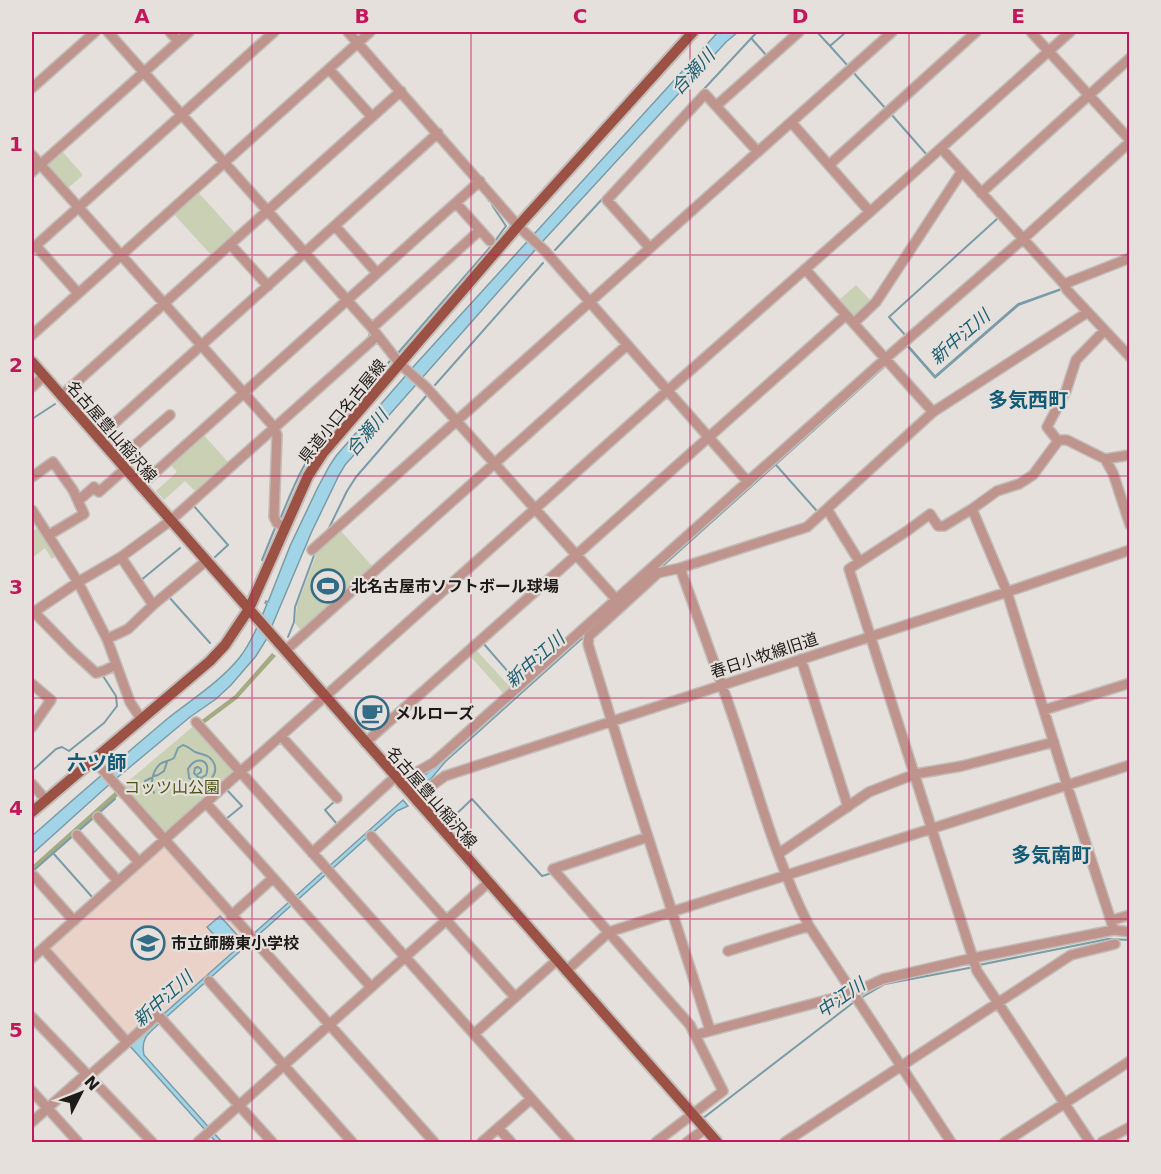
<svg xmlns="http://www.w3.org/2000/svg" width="1161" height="1174" viewBox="0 0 1161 1174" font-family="'DejaVu Sans','Noto Sans JP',sans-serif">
<rect width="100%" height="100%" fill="#e6e0dc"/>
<path fill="#ead2c9" d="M161,847L165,848L247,938L162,1014L132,1036H127L50,950V947Z"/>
<path fill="#c9d0b4" d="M61,150L83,175L67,189L46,166V163Z
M198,192L235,233L211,255L173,213Z
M856,285L872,302L856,317H853L839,300Z
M202,433L228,462L196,492L185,481L164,500L156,491L177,472L169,463Z
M39,527L58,554L52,559L45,548L32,558V532Z
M340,530L373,567L302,632L295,623L297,605L318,550Z
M476,650L512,689L505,695L470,656Z
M196,724L235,767L234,773L167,834L161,833L120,788Z"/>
<path fill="#a2ab81" d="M272,653L276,656L237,699L201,726L199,722L235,695Z
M116,791L119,795L32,871V866Z"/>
<path fill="#a0d4e6" stroke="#799ca8" stroke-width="1.5" d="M718,32H738L726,42L543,241L345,465L339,475L312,531L266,640L256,656L231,685L216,699L190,717L112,782L32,854V836C76,797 121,758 167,719C192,699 220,682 240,657C252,641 259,623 267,604L265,603L266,601L268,602L290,546L318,487L330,465L336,456L414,366Z
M1063,288V289L1019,305L935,378L907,346L893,358L891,361L445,762L430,780H427L422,785L417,779L420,776L426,774L906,343L935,376L1018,304Z
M403,800L408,806L397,811L163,1020C151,1032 140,1036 144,1055L222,1142H216L129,1045Z
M220,916L238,936L226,948L207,927Z"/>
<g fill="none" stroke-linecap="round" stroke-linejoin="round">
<path stroke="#799ca8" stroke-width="2" d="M817,32L830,46
M846,32L830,46L848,66
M751,38L767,56
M852,71L886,109
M704,89L757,32
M891,113V114L927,155
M488,198L489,201
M555,250L605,196
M906,336L889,317L998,218
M365,341L369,337L370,332
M398,353L492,245L506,226L492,205
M435,385L543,263
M32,419L55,404
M776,465L816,510
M193,505L228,545L215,557
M281,517C288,500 295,482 304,466C327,428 361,394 390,361
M328,530L347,491L356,477L427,395
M262,560L275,528
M140,581L180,548
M168,597H169L210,643
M288,637L294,622L295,607L316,550
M483,643L517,682
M32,771L56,749L62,747L69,751L104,723L117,706L116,696L103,676
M154,776L158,775L164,771L167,762
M145,781L151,778
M413,791L421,781
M154,793C150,783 152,772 160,764C164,761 170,761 174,758L178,748L183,745C188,746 190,749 195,752C200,754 204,754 209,757C225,770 207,793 189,778L188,769C195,755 212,759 206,775L201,778L198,777L194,773L195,768L198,767L201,769V772L198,774
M335,801L325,810L337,824
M226,819L242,806L227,790
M448,822L472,799L542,876L552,873
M53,853L93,898
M33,871L115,799
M979,965L1108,939L1130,940
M859,999L885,984L974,967
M702,1119L854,1002"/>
<g stroke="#c2bdb9" stroke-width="12">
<path id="minor" d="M108,32L372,328L400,364L426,387L622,606
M170,32L178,41
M348,32L518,226L545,251L748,482
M1031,32L1130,140
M329,69L372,117
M32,88L95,32
M791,122L870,212
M941,148L1064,284L1067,290L1130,357
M758,152L716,106L799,32
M32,155L274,427L277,435L274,517L277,523L285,527
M829,165L976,32
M32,172L189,32
M981,193L1130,58
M456,203L490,241
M335,226L377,273
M230,244L268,286
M36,246L78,293
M650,248L607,200L705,94L716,106
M32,249L274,32
M805,269L933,412
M1064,284L1130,258
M854,323L876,302L962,171
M372,328L480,230
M32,335L370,32
M32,387L44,376
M61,396L401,91
M98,438L438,133
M1058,441L1047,427L1066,391L1076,360L1104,331
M1105,459L1113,473L1130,525
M118,460L170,415
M32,477L53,462L73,490L84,514L49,535
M140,486L480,181
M78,501L94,487L99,492L125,469
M827,509L859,561
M972,509L1007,592L1067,785L1114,930
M32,510L78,582L107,639L130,702L141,719
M312,550L892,32
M121,557L153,605
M680,568L658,573L589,636L588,644L631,784L710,1030
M32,610L72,651L96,673L103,671L116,665
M34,612L78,582L121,557L170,521L377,336
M107,639L128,629L153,605L206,561
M286,650L627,345
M801,659L848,807
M32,684L51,700L32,727
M1044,710L1130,683
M196,722L570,1142
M281,736L337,798
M365,743L846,315
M93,759L434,1142
M32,784L46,800
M401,784L417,772L433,763L885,359L1023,239L1130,142
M417,802L427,789L445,776L1007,592L1130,550
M206,803L371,987
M98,817L139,862
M77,835L118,881
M371,836L515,997
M648,837L553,869L690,1025L723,1091L656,1142
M781,852L869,792L915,774L962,766L1054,742
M312,853L395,777
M34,876L74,921
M231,916L273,878
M1112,920L1130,915
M43,948L127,1042
M728,951L809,926
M32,958L667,391L870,212L1070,32
M566,971L609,932L1130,765
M209,981L352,1142
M32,1017L152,1142
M474,1034L556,961
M695,1035L853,993L883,979L973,958L1114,930L1130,932
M88,1077L158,1015L272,1142
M32,1091L78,1142
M32,1122L86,1074
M498,1128L511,1142
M198,1142L488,883
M482,1142L531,1099
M687,1142L705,1129
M785,1142L1071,955L1115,944
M951,1142L809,926C779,867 761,803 741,741C722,683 701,626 680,568L807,527L933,412L1088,312
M1005,1142L1130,1061
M1090,1142L977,971L849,569L907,531L930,514L938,526H944L972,509L997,491L1019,484L1033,475L1058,441L1062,440H1067L1105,459L1130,455
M1102,1142L1130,1127"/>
</g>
<g stroke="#c2bdb9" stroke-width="14">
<path id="major" d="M32,362L717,1142
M32,812L210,661L225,645L249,609L308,476L323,453L518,226L693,32"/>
</g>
<use href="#minor" stroke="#bf948c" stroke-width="9"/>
<use href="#major" stroke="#9b5144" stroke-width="10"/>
</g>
<path fill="none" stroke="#c2185b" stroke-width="1.5" stroke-opacity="0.55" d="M252,32V1142M471,32V1142M690,32V1142M909,32V1142M32,255H1130M32,476H1130M32,698H1130M32,919H1130"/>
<defs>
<g id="stadium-ring" transform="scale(1.725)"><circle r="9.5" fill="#e6e0dc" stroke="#336c86" stroke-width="1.5"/><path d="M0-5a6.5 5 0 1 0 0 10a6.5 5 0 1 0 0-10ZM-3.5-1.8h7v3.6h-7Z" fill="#336c86"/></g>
<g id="cafe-ring" transform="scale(1.725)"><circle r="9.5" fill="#e6e0dc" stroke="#336c86" stroke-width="1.5"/><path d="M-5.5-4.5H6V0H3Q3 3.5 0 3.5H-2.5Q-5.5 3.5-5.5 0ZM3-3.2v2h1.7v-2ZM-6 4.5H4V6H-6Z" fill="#336c86"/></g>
<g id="school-ring" transform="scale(1.725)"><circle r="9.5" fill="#e6e0dc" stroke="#336c86" stroke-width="1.5"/><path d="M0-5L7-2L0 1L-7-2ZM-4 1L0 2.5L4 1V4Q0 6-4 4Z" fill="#336c86"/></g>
</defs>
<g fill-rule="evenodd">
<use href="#stadium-ring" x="328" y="586"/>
<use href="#cafe-ring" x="372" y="713"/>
<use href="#school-ring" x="148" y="943"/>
</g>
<g text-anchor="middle" stroke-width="4.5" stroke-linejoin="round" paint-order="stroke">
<g font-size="16" fill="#1d1b19" stroke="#e6e0dc">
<text transform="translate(342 411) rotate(-51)" y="6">県道小口名古屋線</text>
<text transform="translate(112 431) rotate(49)" y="6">名古屋豊山稲沢線</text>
<text transform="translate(764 655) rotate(-18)" y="6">春日小牧線旧道</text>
<text transform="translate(432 797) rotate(49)" y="6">名古屋豊山稲沢線</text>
</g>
<g font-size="16" font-weight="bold" fill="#1d1b19" stroke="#e6e0dc" text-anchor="start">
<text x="351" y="592">北名古屋市ソフトボール球場</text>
<text x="395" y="719">メルローズ</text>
<text x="171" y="949">市立師勝東小学校</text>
</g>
<g font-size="16" fill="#4b5511" stroke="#e6e0dc">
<text x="172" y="793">コッツ山公園</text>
</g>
<g font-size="18" font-style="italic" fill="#1e6073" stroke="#e6e0dc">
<text transform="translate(693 72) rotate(-47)" y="6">合瀬川</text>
<text transform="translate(960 337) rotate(-41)" y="6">新中江川</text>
<text transform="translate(367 433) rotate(-50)" y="6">合瀬川</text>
<text transform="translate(535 660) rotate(-42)" y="6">新中江川</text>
<text transform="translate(841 998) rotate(-35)" y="6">中江川</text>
<text transform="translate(163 999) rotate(-42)" y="6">新中江川</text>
</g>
<g font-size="20" font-weight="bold" fill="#125a75" stroke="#e6e0dc">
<text x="1028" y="407">多気西町</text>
<text x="97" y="770">六ツ師</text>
<text x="1051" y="862">多気南町</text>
</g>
</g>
<rect width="1161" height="1174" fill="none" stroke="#e6e0dc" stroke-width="66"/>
<g transform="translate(81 1093) rotate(48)" stroke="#e6e0dc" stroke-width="4.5" paint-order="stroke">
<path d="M0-4.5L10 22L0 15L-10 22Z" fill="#1d1b19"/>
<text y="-9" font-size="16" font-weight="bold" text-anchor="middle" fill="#1d1b19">N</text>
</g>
<rect x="33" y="33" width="1095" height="1108" fill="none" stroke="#c2185b" stroke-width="2"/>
<g font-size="20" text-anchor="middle" font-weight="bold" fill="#c2185b">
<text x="142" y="23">A</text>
<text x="362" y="23">B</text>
<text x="580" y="23">C</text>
<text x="800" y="23">D</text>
<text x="1018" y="23">E</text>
<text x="16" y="151">1</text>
<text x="16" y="372">2</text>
<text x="16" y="594">3</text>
<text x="16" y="815">4</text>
<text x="16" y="1037">5</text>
</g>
</svg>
